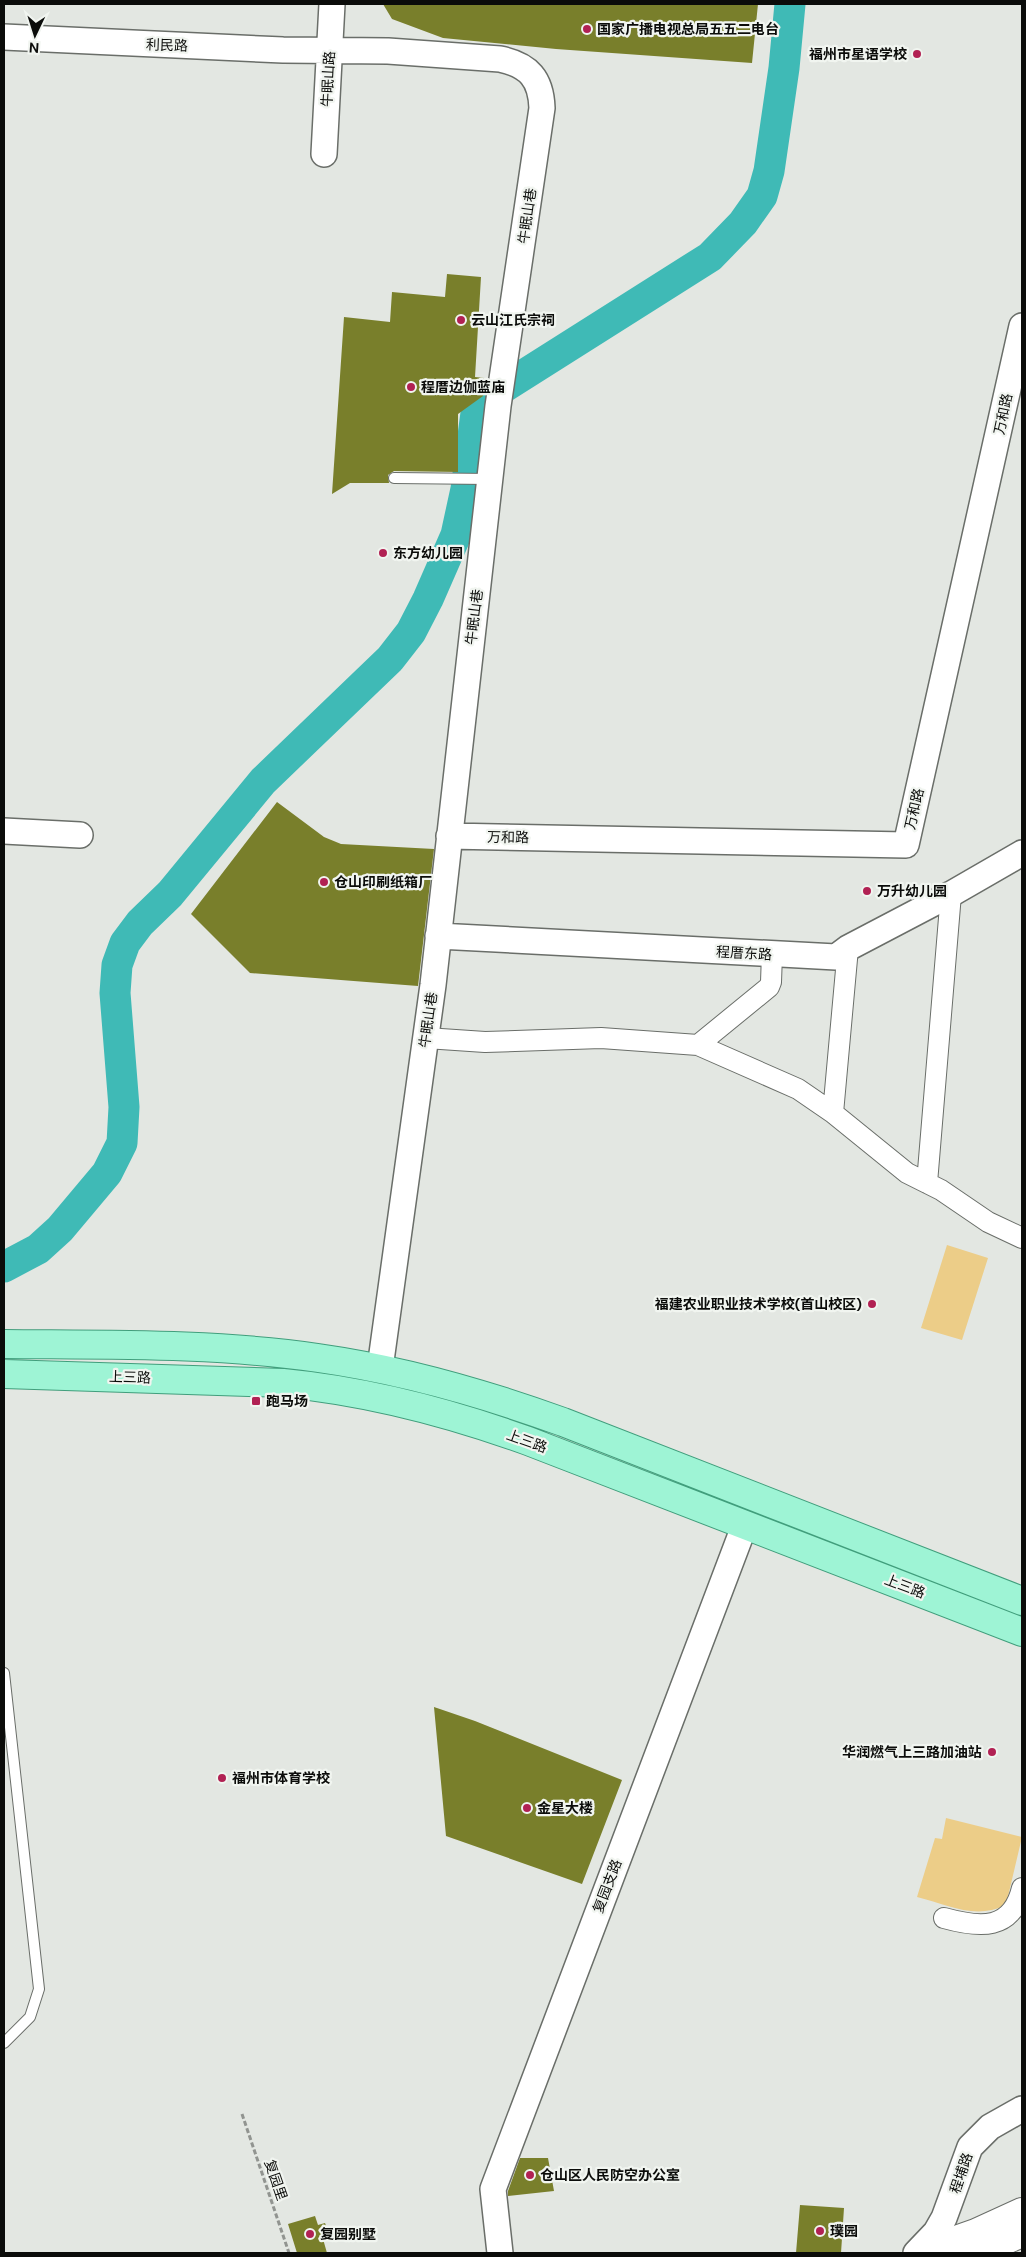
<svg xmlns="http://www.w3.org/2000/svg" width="1026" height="2257" viewBox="0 0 1026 2257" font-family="'DM Sans','Noto Sans SC',sans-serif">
<rect width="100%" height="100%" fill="#e3e7e2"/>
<path fill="#eccd88" d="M947,1245L988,1258L962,1340L921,1328Z
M946,1818L1022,1837L1006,1905C975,1920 949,1905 917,1897L935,1838L942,1839Z"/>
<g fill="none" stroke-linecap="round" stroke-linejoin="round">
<path stroke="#3fbab6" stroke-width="31" d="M4,1267L38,1249L60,1229L107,1173L122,1143L124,1107L115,993L117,965L125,943L140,923L170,894L263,781L390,659L411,632L428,599L456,535L466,489L476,413L487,398L710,257L743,223L762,196L769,171L784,68L790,4"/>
</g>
<path fill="#797f2b" d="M383,4H758L752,63L556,49L443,38L392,19Z
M447,274L481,277L475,377L484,378L483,396L458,414V472L394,471L388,475L389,483H350L332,494L344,317L390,322L392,292L445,297Z
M277,802L324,837L341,844L434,849L418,986L250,973L191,914Z
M434,1707L475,1721L622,1780L582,1884L446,1836Z
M520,2158H548L554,2191L508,2196V2191Z
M800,2205L844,2208L841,2253H796Z
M315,2216L318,2225L325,2223L330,2237L323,2239L327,2253H297L288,2224Z"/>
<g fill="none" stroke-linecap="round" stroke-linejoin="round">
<g stroke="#6a6e69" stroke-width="12">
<path id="service" d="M394,478L490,479
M4,1673L39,1989L30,2017L4,2043"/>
</g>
<g stroke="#6a6e69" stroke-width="22">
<path id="minor" d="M426,1038L485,1042L601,1038L698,1045L798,1089L833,1113L907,1173L941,1190L988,1222L1022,1238
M698,1045L769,987L771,982L772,954
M833,1113L848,948
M927,1183L951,894
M944,1918C980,1928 1012,1931 1022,1888"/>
</g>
<g stroke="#6a6e69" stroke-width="28">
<path id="tertiary" d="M4,37L283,50L388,51L500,59C529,65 541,79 542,108L498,406L433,985L380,1368
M324,154L332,4
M4,831L80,835
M449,836L906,845L1022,326
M438,936L836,957L848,948L951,894L1022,853
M500,2253L493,2189L745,1524
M916,2253L936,2232L944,2218L970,2147L990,2127L1022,2109"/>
</g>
<g stroke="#6a6e69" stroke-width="30">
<path id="secondary" d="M919,2253L976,2233L1022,2212
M976,2253L1022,2233"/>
</g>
<g stroke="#419e7c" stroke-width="30">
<path id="primary" d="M4,1344C106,1345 217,1343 318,1358C403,1370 483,1393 563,1422L1022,1601
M4,1374L283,1383C367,1391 448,1412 528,1441L1022,1632"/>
</g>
<path stroke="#919490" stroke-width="3" stroke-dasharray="5 2.5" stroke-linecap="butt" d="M242,2114L289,2253"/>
<use href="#service" stroke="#fff" stroke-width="10"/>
<use href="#minor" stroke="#fff" stroke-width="20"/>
<use href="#tertiary" stroke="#fff" stroke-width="25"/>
<use href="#secondary" stroke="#fff" stroke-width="28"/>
<use href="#primary" stroke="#9ef4d5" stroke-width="28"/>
</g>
<g fill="#b12153" stroke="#f1f5f0" stroke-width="2">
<circle cx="587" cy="29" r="5"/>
<circle cx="917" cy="54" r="5"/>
<circle cx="461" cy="320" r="5"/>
<circle cx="411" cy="387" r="5"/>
<circle cx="383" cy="553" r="5"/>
<circle cx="324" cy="882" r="5"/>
<circle cx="867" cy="891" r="5"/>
<circle cx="872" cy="1304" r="5"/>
<rect x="251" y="1396" width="10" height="10" rx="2.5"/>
<circle cx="992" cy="1752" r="5"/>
<circle cx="222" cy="1778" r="5"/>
<circle cx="527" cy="1808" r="5"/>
<circle cx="530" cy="2175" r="5"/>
<circle cx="820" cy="2231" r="5"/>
<circle cx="310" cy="2234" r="5"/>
</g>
<g text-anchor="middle" stroke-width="4.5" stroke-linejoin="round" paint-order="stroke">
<g font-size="14" font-weight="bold" fill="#0b0c0a" stroke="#f1f5f0" text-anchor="start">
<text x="597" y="34">国家广播电视总局五五二电台</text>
<text x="907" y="59" text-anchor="end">福州市星语学校</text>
<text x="471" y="325">云山江氏宗祠</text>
<text x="421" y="392">程厝边伽蓝庙</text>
<text x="393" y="558">东方幼儿园</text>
<text x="334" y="887">仓山印刷纸箱厂</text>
<text x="877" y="896">万升幼儿园</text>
<text x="862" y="1309" text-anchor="end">福建农业职业技术学校(首山校区)</text>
<text x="266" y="1406">跑马场</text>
<text x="982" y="1757" text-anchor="end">华润燃气上三路加油站</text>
<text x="232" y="1783">福州市体育学校</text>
<text x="537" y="1813">金星大楼</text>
<text x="540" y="2180">仓山区人民防空办公室</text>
<text x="830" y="2236">璞园</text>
<text x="320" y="2239">复园别墅</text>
</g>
<g font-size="14" fill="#0b0c0a" stroke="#f1f5f0">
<text transform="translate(167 45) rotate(2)" y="5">利民路</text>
<text transform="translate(328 79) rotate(-87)" y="5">牛眠山路</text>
<text transform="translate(527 216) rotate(-82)" y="5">牛眠山巷</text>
<text transform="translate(1003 414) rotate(-78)" y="5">万和路</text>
<text transform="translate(474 617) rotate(-83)" y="5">牛眠山巷</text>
<text transform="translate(914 809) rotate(-77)" y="5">万和路</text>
<text transform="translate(508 837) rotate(1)" y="5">万和路</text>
<text transform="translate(744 953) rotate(3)" y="5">程厝东路</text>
<text transform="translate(428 1020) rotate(-82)" y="5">牛眠山巷</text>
<text transform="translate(130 1377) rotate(2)" y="5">上三路</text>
<text transform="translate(527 1441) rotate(20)" y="5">上三路</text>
<text transform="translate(905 1586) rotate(21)" y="5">上三路</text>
<text transform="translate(607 1886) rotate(-69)" y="5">复园支路</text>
<text transform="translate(961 2173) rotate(-71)" y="5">程埔路</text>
<text transform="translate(276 2180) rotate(71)" y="5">复园里</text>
</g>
</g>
<rect width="1026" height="2257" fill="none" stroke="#0b0c0a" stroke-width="10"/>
<g transform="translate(35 35) rotate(184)" stroke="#f1f5f0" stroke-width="4" paint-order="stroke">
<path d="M0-4L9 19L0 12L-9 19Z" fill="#0b0c0a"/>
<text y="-8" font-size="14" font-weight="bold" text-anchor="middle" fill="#0b0c0a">N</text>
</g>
</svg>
